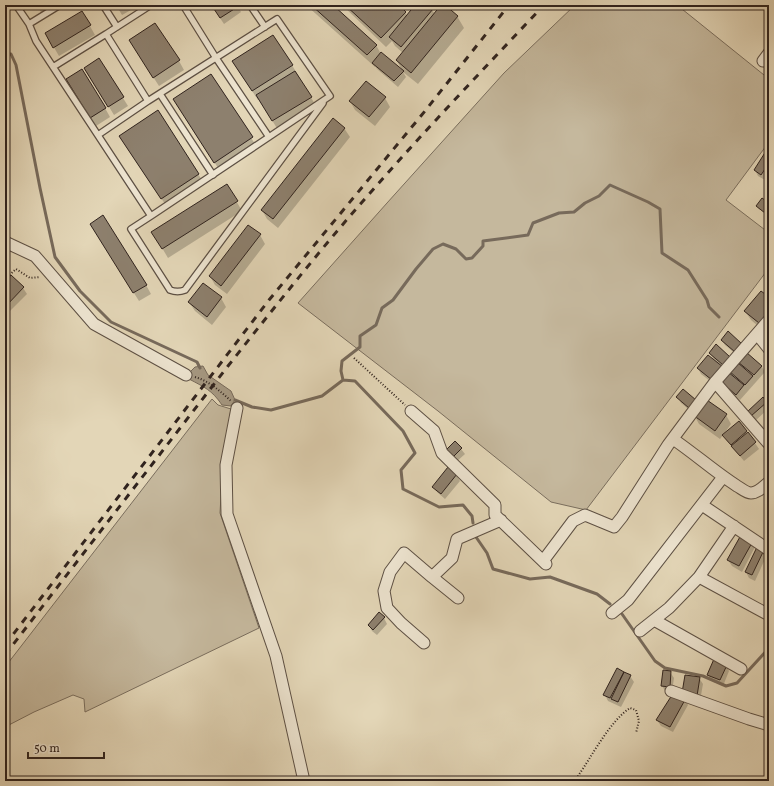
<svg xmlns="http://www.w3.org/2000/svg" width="774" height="786" viewBox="0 0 774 786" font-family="Vollkorn,serif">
<rect width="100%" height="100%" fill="#e3d6b7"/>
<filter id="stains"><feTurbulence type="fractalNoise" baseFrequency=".005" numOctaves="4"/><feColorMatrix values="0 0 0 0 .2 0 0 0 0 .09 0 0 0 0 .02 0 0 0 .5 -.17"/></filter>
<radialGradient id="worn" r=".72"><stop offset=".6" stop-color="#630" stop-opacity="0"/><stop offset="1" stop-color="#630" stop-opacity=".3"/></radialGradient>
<path fill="#c5b89d" stroke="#7a6e5e" d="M575,5H677L769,79V142L726,200L769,233V268L586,510L551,502L438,411L298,303L387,203L504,73Z
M212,399L218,405L231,409L223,462L220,513L259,628L85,712L84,699L73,695L34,712L5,727V667Z"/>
<path fill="#a69983" stroke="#776a5b" d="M203,366L208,375L231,391L235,400L231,406L222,405C212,390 204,387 189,379L188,374L195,367Z"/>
<path fill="#0003" d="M37,5H60L43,16Z
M116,5H140L122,15Z
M195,5H207L199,10Z
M215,5H237L241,12L224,24L216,12Z
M306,5H331L376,45L381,54L403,72L397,61L403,53L395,46L392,41L386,47L342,5H397L405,12L407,16L417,5H427L432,10L435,14L443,5L457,16L464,28L418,84L403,72L406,77L398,87L377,69L375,66V67Z
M82,12L95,35L59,56L46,34Z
M135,49L179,61L184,70L159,86Z
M292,65L316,106L278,130L259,99L258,100L239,71Z
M211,76L257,147L220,171L179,108Z
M91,77L123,98L128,106L114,115Z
M73,88L105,108L110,117L96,126Z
M385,98L390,107L375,126L355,110L350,101Z
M344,128L350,137L278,228L267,219L262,210Z
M126,145L198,174L204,183L167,207Z
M769,154V175H768L765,180L758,176L755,170Z
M227,185L242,211L168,258L158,241Z
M769,204V211L767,214L759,209L757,206Z
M96,233L146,285L151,294L139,301Z
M260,235L265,244L227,294L215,285L210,276Z
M12,277L23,288L27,294L10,311L5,306V283Z
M221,298L226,307L212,325L195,311L189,302Z
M769,298V326L765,332L751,320L745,311Z
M728,333L739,357L725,345L722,340Z
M716,346L727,370L720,365L726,375L746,353L762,367L765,372L740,400L724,387L715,385L701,374L698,368L716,363L710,353Z
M683,391L693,413L681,403L678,397Z
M766,402L769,408L755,421L748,412Z
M694,415H726L731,424L724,434L739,423L755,443L759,449L744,461L727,441L723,435L720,439L699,424Z
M455,443L461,449L465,454L455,463L449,457Z
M448,469L456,475L460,481L445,499L437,492L433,487Z
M741,536L755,547L742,572L732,566L728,560Z
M763,551L766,557L755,581L749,578L746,572Z
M379,614L384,618L387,624L377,635L372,631L369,625Z
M726,665L729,671L723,686L712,681L708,675Z
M617,670L630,676L634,682L621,707L608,701L605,695Z
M670,672L674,678L672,692H666L662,686Z
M699,678L703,684L700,701L686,699Z
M685,699L688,705L673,732L661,726L657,720Z"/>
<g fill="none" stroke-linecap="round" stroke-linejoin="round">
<path stroke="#776a5b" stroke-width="3" d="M5,54H11L16,65L40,188L55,257L80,291L111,322L197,362L200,368
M343,380L341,371L342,361L360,347V336L376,325L382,308L393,300L416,269L433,249L443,244L456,249L466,259L472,258L483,246V241L528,235L533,223L559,213L574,212L585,203L599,196L610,185L648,202L660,209L662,253L688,270L707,300L709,307L719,317
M235,400L252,407L271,410L322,396L343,380L355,381L403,431L415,453L401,470L403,489L439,507L463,505L472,516L473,523
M476,537L487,553L493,569L530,579L550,577L597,594L610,604
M622,614L655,661L665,668L703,676L726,686L737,683L769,648"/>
</g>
<path fill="#8d806e" stroke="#30231e" d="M214,5H238L239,6L220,18L212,6Z
M311,5H333L377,45L367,55Z
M345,5H399L406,12L381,38Z
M415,5H428L433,9L401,47L389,37Z
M441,5H445L458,16L411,73L396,60Z
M82,11L91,25L53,48L45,33Z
M155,23L180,60L153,78L129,40Z
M273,35L293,65L252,91L232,61Z
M381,52L404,71L394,81L372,63Z
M99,58L124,97L108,107L84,68Z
M82,69L106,108L90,118L66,79Z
M295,71L312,97L272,121L256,95Z
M211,74L253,137L214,163L173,99Z
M366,81L386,97L369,117L349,101Z
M158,110L199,174L161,199L119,136Z
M333,118L345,128L273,219L261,210Z
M766,151L769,153V172L765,169L761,175L754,170Z
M227,184L238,201L162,249L151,232Z
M762,198L769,203V207L765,213L756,206Z
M103,215L147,285L133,293L90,224Z
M248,225L261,234L221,286L209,276Z
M11,275L24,287L6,306L5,305V282Z
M203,283L222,297L207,317L188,302Z
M761,291L769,297V311L759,323L744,311Z
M728,331L742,344L735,352L721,340Z
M716,344L730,357L723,365L709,353Z
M746,352L762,366L754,375L738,362Z
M708,355L723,367L712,380L697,368Z
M737,362L753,376L745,385L729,371Z
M728,372L744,385L736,395L720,381Z
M683,389L696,400L689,408L676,397Z
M763,397L767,402L751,416L747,412Z
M704,398L727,414L715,431L693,415Z
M739,421L747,431L731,445L722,435Z
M748,432L756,442L740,456L731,446Z
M455,441L462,448L452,458L445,451Z
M448,467L457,474L441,494L432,487Z
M741,535L753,541L739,566L727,560Z
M757,547L764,550L752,575L745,572Z
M379,612L385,617L373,630L368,625Z
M714,659L727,665L720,680L707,675Z
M617,668L624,672L610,698L603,695Z
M663,670L671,671L670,687L661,686Z
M624,672L631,675L618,702L611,699Z
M685,675L700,677L697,696L682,693Z
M672,695L686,698L670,727L656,720Z"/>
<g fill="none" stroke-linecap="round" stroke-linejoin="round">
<g stroke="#5d5044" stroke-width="8">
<path id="service" d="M16,5L29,24L36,41L151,216L330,96L277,19L148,101L106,34L151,5
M103,5L117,27
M183,5L216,58L269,137
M250,5L265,27
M29,24L60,5
M53,67L106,34
M160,94L213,175
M98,135L148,101
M151,216L131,229L170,290C175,292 180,292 185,290L323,103"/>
</g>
<g stroke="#5d5044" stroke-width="13">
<path id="minor" d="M763,61L769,53
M5,242L35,256L94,324L186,375
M757,334L769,349
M715,382L769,444
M237,408L226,465L227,514L276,656L304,781
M411,411L434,431L442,453L495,505V515L546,564
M673,439C695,454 715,472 737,486C741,488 746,493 751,493C758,493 764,486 769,482
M702,505L769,550
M543,561L573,521L585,515L614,527L622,517L668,445L715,382L769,320
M699,577L769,615
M458,598L432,577L452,558L457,539L501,520
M612,613L628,600L723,477
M654,620L741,669
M640,631L669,608L699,577L734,526
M424,643L401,623L387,608L384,591L390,572L404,553L432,577
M671,691L749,719L769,725"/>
</g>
<path stroke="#30231e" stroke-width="2" stroke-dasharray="1 2" stroke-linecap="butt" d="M5,279L16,269L30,278L40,277
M354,358L405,405
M195,377C209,381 220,391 231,401
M574,781L578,776C592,756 610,721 630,708L636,710L639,721L636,733"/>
<use href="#service" stroke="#ede4d0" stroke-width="5.5"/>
<use href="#minor" stroke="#ede4d0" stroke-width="11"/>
<path stroke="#30231e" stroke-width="3" stroke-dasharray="7 7" stroke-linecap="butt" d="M5,645L269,300L425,111L509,5
M5,655L228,366C266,318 304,270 344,223C408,148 477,76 544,5"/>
</g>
<rect width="774" height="786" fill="none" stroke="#e3d6b7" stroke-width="20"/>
<rect x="6" y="6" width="762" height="774" fill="none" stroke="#30231e" stroke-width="2"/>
<rect x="10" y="10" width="754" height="766" fill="none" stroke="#30231e"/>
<path d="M28 752v6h76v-6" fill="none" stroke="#30231e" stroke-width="2"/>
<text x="34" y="752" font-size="12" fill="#30231e" stroke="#ede4d0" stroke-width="3" paint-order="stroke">50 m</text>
<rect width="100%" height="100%" filter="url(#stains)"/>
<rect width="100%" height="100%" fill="url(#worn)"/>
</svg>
